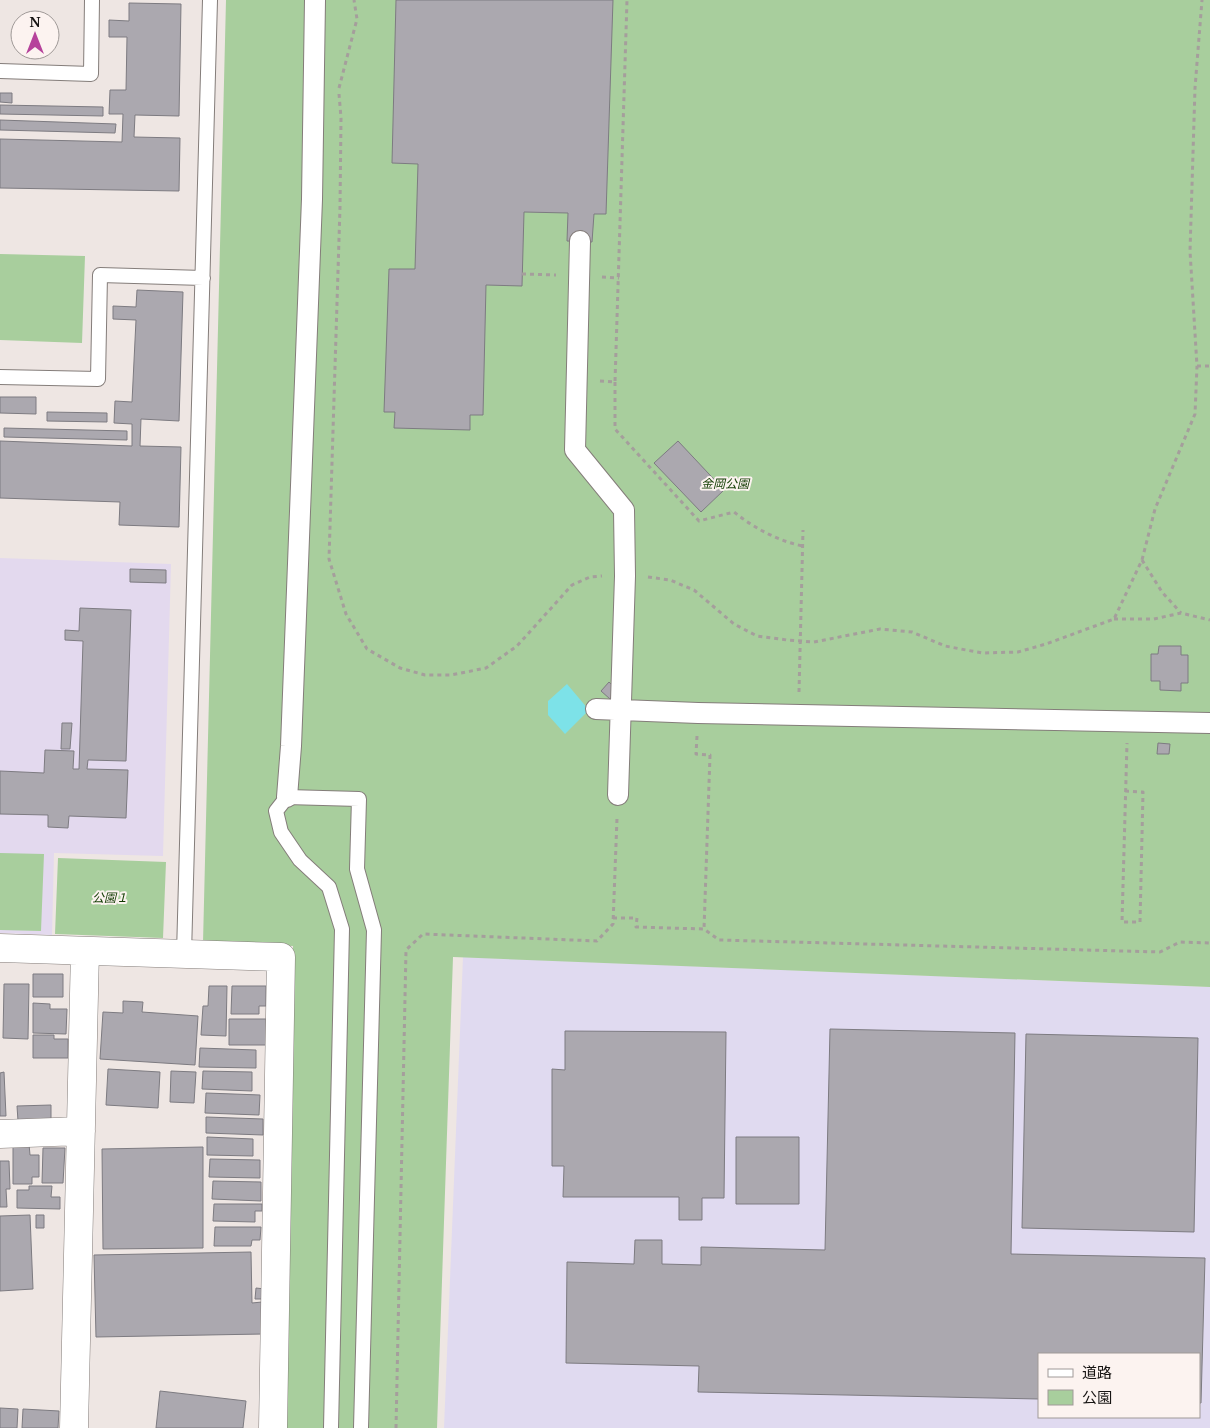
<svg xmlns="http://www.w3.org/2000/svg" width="1210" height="1428" viewBox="0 0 1210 1428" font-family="'Noto Serif','Noto Sans JP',serif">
<rect width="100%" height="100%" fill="#eee6e3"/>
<path fill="#e3d9ee" d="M0,558L171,564L163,856L54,853L52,935L0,933Z"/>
<path fill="#e0daf0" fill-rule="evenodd" d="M463,957L1210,987V1428H444ZM1039,1354H1199V1417H1039Z"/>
<path fill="#a8ce9d" d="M226,0H1210V987L453,957L437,1428H282L293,946L203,943Z
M0,254L85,256L82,343L0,340Z
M0,853L44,854L41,931L0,930Z
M58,858L166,862L163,938L55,934Z"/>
<path fill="#7de2e8" d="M567,684L589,710L565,734L548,715V701Z"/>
<path fill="#aba8af" stroke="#7d7b81" d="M396,0H613L606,214H594L592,242L567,241L568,213L524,212L522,286L486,285L483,415H470V430L394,428L395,412H384L389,269H415L418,164L392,163Z
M129,3L181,4L179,116L135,115L134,137L180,138L179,191L0,188V139L122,142L123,114H109L110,90H126L127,37H109V20L129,21Z
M0,93H12V103L0,102Z
M0,105L103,107V116L0,114Z
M0,120L116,124L115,133L0,130Z
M137,290L183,292L179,421L141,419L140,446L181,447L179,527L119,525L120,502L0,498V441L132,446V424L114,423L115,401L132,402L136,320L113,319V306L136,307Z
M0,397H36V414L0,413Z
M47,412L107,413V422L47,421Z
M4,428L127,431V440L4,437Z
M678,441L724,490L701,512L654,463Z
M130,569L166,570V583L130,582Z
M80,608L131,610L126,761L88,760L87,769L128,770L126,818L69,816L68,828L48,827V815L0,814V771L44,773L45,750L74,751L73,769H79L83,641L65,640V630L79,631Z
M1159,646H1181V655H1188V683H1181V691L1160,690V681H1151V654H1158Z
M609,682L618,691L610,699L601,691Z
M62,723H72L70,749H61Z
M1158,743L1170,744L1169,754H1157Z
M33,974H63V997H33Z
M4,984H29L28,1039L3,1038Z
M209,986H227L226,1036L201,1035L203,1006H208Z
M232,986H266V1006H259V1014H231Z
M123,1001L143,1002L142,1012L198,1016L195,1065L100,1059L103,1012L123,1013Z
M33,1003L50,1004V1009H67L66,1034L33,1033Z
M229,1019H266V1045H229Z
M830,1029L1015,1033L1011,1254L1205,1258L1201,1403H1199V1354H1039V1399L698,1392L699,1366L566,1363L567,1262L634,1264L635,1240H662V1264L701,1265V1247L825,1250Z
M565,1031L726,1032L724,1198H702V1220H679V1197H563L564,1166H552V1069L565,1070Z
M1026,1034L1198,1038L1194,1232L1022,1228Z
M33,1035H54V1039H68V1058H33Z
M200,1048L256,1050V1068L199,1067Z
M108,1069L160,1072L158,1108L106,1105Z
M171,1071L196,1072L194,1103L170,1102Z
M203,1071L252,1072V1091L202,1089Z
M4,1072L6,1116H0V1073Z
M206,1093L260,1095L259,1115L205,1113Z
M51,1105V1119L18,1121L17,1106Z
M206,1117L263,1119V1135L206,1133Z
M207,1137L253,1139V1156L207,1155Z
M736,1137H799V1204H736Z
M29,1144L30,1155H39V1177H32V1184H13V1145Z
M203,1147V1248L103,1249L102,1149Z
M43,1148H65L63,1183H42Z
M210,1159L260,1160V1178L209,1177Z
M0,1161H9L10,1189H6L7,1207H0Z
M213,1181L261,1182V1201L212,1199Z
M29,1186H52L51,1197H60V1209L17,1208V1190H29Z
M214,1204H262V1211H255V1222L213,1221Z
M30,1215L33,1289L0,1291V1216Z
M36,1215H44V1228H36Z
M215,1227H261L260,1240H252L251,1246H214Z
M251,1252L252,1303L262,1302L263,1334L96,1337L94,1255Z
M256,1288L265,1289V1299H255Z
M160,1391L246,1401L243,1428H156Z
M0,1408L18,1409L17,1428H0Z
M23,1409L59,1411L58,1428H22Z"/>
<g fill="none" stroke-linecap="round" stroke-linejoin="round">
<g stroke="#847d7a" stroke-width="16">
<path id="service" d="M0,71L91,74L92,0
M0,377L98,379L100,275L203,278
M184,954L210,0
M331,1428L342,929L329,887L300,860L281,832L276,811L287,797L359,799L357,869L374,930L361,1428"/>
</g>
<g stroke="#847d7a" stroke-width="22">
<path id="pedestrian" d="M580,241L575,450L624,510L625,576L618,795
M596,709L698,713L1210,723
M287,797L291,746L312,199L315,0"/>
</g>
<g stroke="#847d7a" stroke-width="29">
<path id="minor" d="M0,948L281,957L273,1428
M0,1134L81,1131
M74,1428L85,951"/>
</g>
<path stroke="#a59e9c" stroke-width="3" stroke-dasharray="4 4" stroke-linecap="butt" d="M339,88L357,19L354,0
M339,94L341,118L340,207L329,559L346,614L367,649L400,668L425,675H451L486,668L517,646L572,585L590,577L602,576
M522,274L556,275
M602,277L619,278
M1197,366H1210
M600,381L615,382L627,0
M615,382V429L699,521L734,512C754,528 778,541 803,546
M1142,560L1162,592L1181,613
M648,577L670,580L694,590L734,624L757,636L787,640L814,642L880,629L912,632L945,646L982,653L1018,652L1046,644L1114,619L1142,560L1155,509L1195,414L1197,366L1190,251L1195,88L1202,0
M1114,619H1154L1181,613L1210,620
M799,692L803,530
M697,736L696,754L710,755L704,929
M1125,791L1143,792L1140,922H1122L1127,743
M613,918H637L636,927L704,929L719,940L1160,952L1180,942L1210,943
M396,1428L406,950L423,934L597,941L613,924L617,818"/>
<use href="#service" stroke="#fff" stroke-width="14"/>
<use href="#pedestrian" stroke="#fff" stroke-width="20"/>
<use href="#minor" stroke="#fff" stroke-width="28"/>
</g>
<g text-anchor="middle" stroke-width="4" stroke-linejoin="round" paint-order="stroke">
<g font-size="12" font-style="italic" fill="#103b00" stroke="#fcf3f0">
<text x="725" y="488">金岡公園</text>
<text x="110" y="902">公園１</text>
</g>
</g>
<rect x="1038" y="1353" width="162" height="65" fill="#fcf3f0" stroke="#a09a98"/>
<rect x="1048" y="1369" width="25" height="8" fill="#ffffff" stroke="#a09a98"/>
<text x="1082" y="1378" font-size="15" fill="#171413">道路</text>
<rect x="1048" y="1390" width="25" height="15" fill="#a8ce9d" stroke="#a09a98"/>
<text x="1082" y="1403" font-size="15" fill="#171413">公園</text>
<g transform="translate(35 35)"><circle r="24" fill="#fcf3f0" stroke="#a09a98"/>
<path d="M0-4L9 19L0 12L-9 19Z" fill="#b6429b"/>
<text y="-8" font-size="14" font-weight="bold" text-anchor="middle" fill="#171413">N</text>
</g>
</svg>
